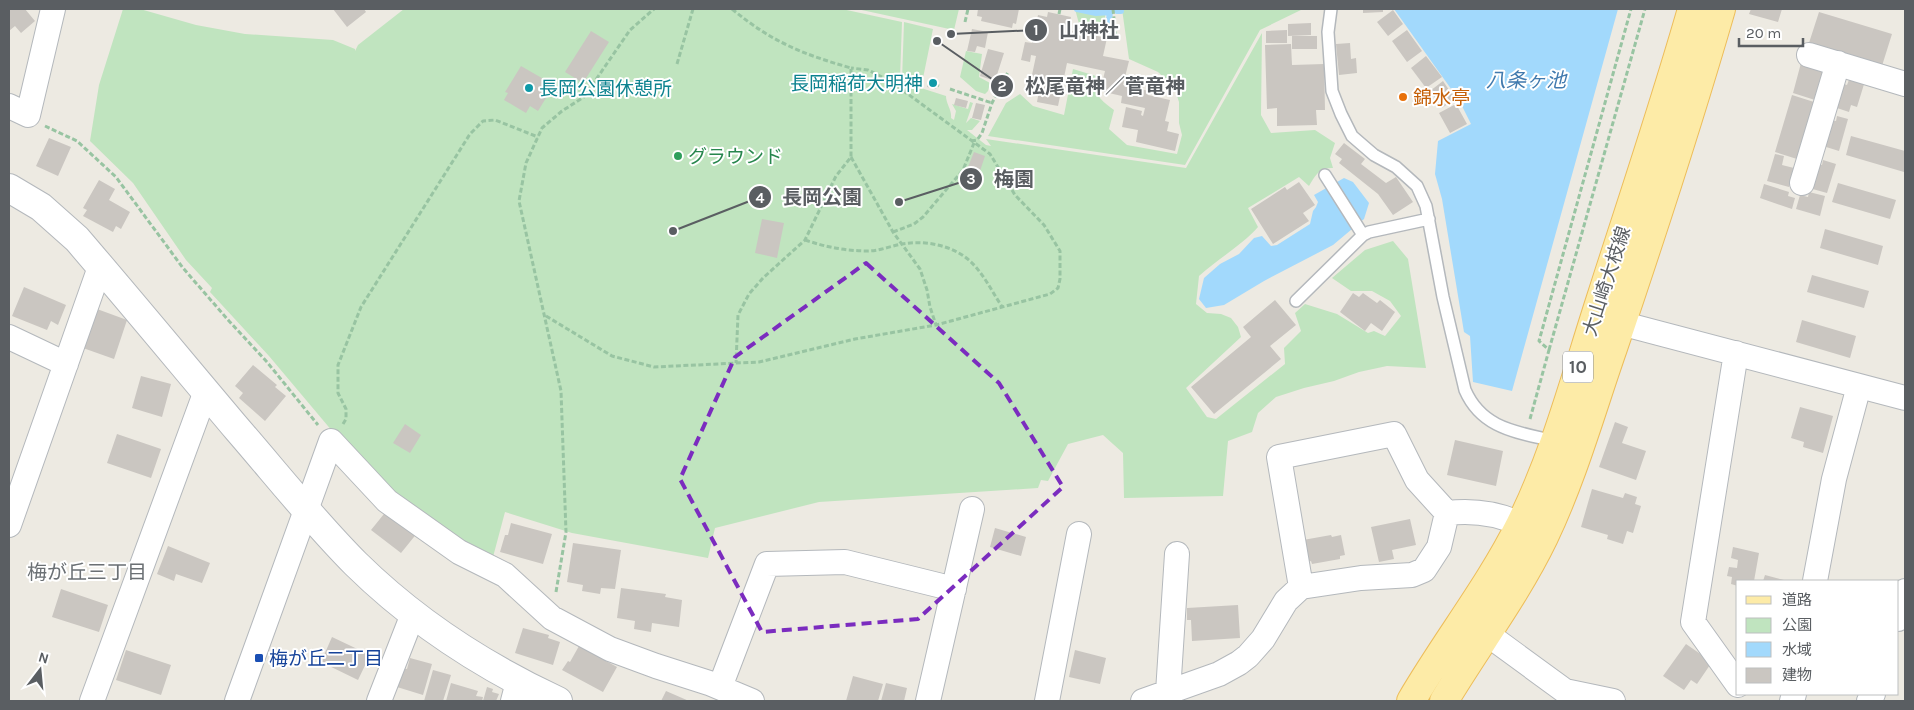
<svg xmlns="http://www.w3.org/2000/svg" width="1914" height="710" viewBox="0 0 1914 710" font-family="Karla,'Noto Sans JP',sans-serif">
<rect width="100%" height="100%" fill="#edeae2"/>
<path fill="#c0e4bf" d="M123,9H140L196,25L245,34L333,40L355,49V51L358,45L404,9H842L902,22L900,79L902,80L904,22L933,29L921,88L946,96C946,104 952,110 951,118L954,120L956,111L952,104L968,109L970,102L973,103L966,123L971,118L980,121L972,130H967L986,145L991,146L986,139L1186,168L1262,33L1261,115L1271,133L1315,130L1335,143L1330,158L1333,168C1319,167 1315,176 1309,186L1299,177L1248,208L1258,227C1242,245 1218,259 1199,276L1196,304L1207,313L1221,314L1231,318L1238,327L1241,337L1186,388L1207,417L1216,419L1285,364L1284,348L1301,331L1295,313L1305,304L1337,314L1368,333L1374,331L1385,336L1401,316L1390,301L1372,291H1351L1332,278L1365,250L1393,241L1408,259L1426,368L1387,366L1359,372L1334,381L1304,388L1276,397L1258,413L1252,432L1228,441L1223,496L1124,498L1123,453L1103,435L1068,444L1048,481L1041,480L1038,488L819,502L715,528L708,558L572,533L505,512L493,557L473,545L470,548L397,497L354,457L269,356L210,292L212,288L186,260L133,183L90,141L99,85Z
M857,9H959L954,30Z
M1075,9H1105V36L1093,34L1095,24L1085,21L1081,31Z
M1122,9H1303L1260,30L1185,165L988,136L1006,103L1020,94L1033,106L1064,115L1073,69L1096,76C1091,93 1102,101 1114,110L1109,129L1127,145L1177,154L1182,135L1179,123V102L1174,87L1158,72L1129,59Z
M966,51L982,54L979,77L990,83L988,91L985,94L976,91L960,77Z"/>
<path fill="#a2d9fc" d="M1394,9H1618L1512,391L1473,382L1470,336L1464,332L1442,199L1435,174L1438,141L1471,124L1459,100Z
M1344,178L1353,182L1369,203L1364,219L1333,245L1264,281L1224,305L1206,308L1199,299L1204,278L1220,264L1239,254L1254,238L1262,236L1271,246L1277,245L1310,224L1313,211L1316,207L1318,202L1314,195Z"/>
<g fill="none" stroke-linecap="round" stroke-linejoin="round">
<path stroke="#a2d9fc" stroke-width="6" d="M1077,9L1096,13L1110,12L1107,37
M1117,11H1121"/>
</g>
<path fill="#cac6c1" d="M9,9H25L35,21L21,33L15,26L9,31Z
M333,9H364L366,12L347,27Z
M978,9H1019L1016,24L1013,23L1012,28L981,21L982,17L977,16Z
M1363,9H1383V12L1363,13Z
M1751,9H1782L1778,22L1749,14Z
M1393,10L1403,24L1388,36L1377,22Z
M1048,12L1071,17L1068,30L1107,38L1103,56L1129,61L1123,85L1149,91L1148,95L1170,100L1165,121L1169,122L1167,131L1179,134L1175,151L1136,142L1138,130L1122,127L1126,107L1142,111L1141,115L1143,116L1145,108L1121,103L1122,96L1100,91L1105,71L1067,63L1058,106L1037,102L1039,91L1029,89L1036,56L1031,55L1030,62L1021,60L1025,42L1032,43L1038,15L1047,17Z
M1819,12L1892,34L1881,69L1808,46Z
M1085,23L1095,25L1093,32L1083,30Z
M1311,23V35L1288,36V24Z
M972,29L988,32L985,48L977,46L975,52L967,51Z
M1287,30V43H1266V31Z
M1407,30L1422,51L1407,62L1392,41Z
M591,31L609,42L583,83L565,72Z
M1292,36H1317V49H1292Z
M1350,43L1351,59L1356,58L1357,73L1339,75L1336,44Z
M1291,44L1292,65L1324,64L1325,110H1316L1317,125L1277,126V108L1267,109L1265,45Z
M988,49L1004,53L995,81L980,76Z
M1426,56L1442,77L1426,88L1411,68Z
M1801,63L1824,69L1815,100L1793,93Z
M521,66L554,85L538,111L530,106L526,113L504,100L508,93L505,92Z
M1850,77L1865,81L1857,107L1851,105L1849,112L1834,107L1841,83L1847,85Z
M929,79L938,81L936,89L927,87Z
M1443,81L1455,99L1442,108L1430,91Z
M1792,95L1814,102L1797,159L1775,152Z
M956,98L968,101L966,108L954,105Z
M976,103L985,105L981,120L972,118Z
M1456,104L1467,124L1450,133L1439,113Z
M1837,116L1848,119L1839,151L1823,146L1830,120L1836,121Z
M1851,136L1905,151L1904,172L1846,155Z
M49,138L71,147L58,176L36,166Z
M1344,143L1365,159L1361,164L1386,183L1396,177L1413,202L1393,215L1378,194L1339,163L1342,159L1335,154Z
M974,152L985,156L980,171L968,167Z
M1775,154L1784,156L1782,165L1794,168L1789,187L1767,181Z
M1823,160L1836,164L1827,193L1809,188L1816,163L1822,165Z
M99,180L115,189L109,200L130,212L121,229L116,226L113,232L83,216L87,210L83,208Z
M1299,182L1315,205L1303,213L1309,221L1273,244L1251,209L1285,187L1287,190Z
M1838,183L1896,200L1890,219L1832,202Z
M1764,184L1789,192L1788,196L1795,198L1792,209L1760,198Z
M1809,192L1825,196L1820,216L1796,209L1800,195L1808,197Z
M762,219L784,223L777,258L755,253Z
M1825,229L1883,246L1878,265L1820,248Z
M1812,275L1869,291L1864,308L1807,292Z
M24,287L66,305L58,325L51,321L47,330L12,316Z
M1353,293L1359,297L1363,293L1377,303L1380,300L1395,312L1382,331L1371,323L1365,331L1340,312Z
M1275,300L1296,325L1270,346L1281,359L1214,414L1191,387L1251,337L1243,327Z
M97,309L127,320L114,359L83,348Z
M1802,320L1856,336L1850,358L1796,342Z
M253,365L277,385L275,387L286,396L265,421L239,398L243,393L235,386Z
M141,376L171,384L162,417L132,408Z
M1800,407L1833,416L1823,453L1803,447L1804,442L1791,438Z
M1615,422L1628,427L1622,443L1646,451L1636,480L1599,467Z
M405,424L421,435L410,453L393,443Z
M117,434L161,449L151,478L107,463Z
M1455,440L1503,451L1496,486L1447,475Z
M1592,489L1623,498L1625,493L1637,497L1635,504L1641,506L1633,533L1627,531L1623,544L1607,539L1608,535L1581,527Z
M388,509L418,532L401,553L371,530Z
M1410,519L1416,545L1392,550L1394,559L1379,562L1371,527Z
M511,523L552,534L543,564L500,552L505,535H508Z
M995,528L1026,537L1021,556L990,547Z
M1331,535L1332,537L1341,535L1345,555L1340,556V559L1312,564L1311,561L1308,562L1303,540Z
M573,543L621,550L615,589L601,588L600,594L582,591L583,585L567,582Z
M168,546L210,563L202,583L176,574L174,581L157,574Z
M1733,547L1759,553L1754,581H1738V586L1731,584L1732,577L1727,576L1729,567L1737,568L1738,560L1731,558Z
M1765,575L1784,580L1783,581H1763Z
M621,588L666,594L665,597L682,600L679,627L652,623L651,632L634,629L635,621L617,618Z
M61,589L108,605L99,632L52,617Z
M1238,605L1240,638L1192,641L1191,620H1187V608Z
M523,628L549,635L548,638L560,642L553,665L515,653Z
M332,637L370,655L358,680L321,662Z
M1686,644L1712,662L1697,684L1691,680L1684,690L1663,676Z
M579,646L617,667L603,692L562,670L568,661L570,662Z
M126,650L171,665L161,695L116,680Z
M1075,650L1106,658L1100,684L1069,677Z
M410,658L432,664L423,695L397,687L402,668L407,669Z
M433,670L451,675L443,701H424Z
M853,676L883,684L878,701H846Z
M451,683L478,691L476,696L483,697L482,701H446Z
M886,683L907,688L904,701H881Z
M487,687L493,689L492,692L499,694L496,701H483Z
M666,691L689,701H661Z"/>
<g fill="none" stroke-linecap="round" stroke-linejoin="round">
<g stroke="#b4b8bc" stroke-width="14">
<path id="service" d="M1331,9L1328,32L1332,91L1341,114L1352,136L1374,155L1396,167L1417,186L1426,206L1443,297L1465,390C1482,429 1517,432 1554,441
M1325,175L1363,235
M1296,301L1363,235L1369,232L1429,219"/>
</g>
<g stroke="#b4b8bc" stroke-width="26">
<path id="minor" d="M1809,55L1905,84
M9,106L28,115L53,9
M1802,183L1838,63
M1605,319L1905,398
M9,337L66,364
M1736,353L1693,622L1738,685
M1447,513C1473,510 1497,513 1520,524
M9,525L100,267
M1815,581L1834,479L1859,386
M1301,587L1279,457L1394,434L1417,480L1447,513
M1898,619L1905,591
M1472,623L1565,691L1613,701
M720,687L767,564L845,562L954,589
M1168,692L1177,554
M92,701L206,391
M237,701L331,441L387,501L459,552L505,575L552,618L610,649L656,666L709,683L752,701
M379,701L413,614
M513,701L518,682
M928,701L972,509
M1047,701L1079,534
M1143,701L1219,674L1239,663L1248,656L1263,639L1286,601L1301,587L1361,578L1412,575L1424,570L1439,547L1447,513
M1792,701L1794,694
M1869,701L1873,694"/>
</g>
<g stroke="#b4b8bc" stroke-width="30">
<path id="tertiary" d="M9,188L41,207L77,239C131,302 184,366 238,430C277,475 314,522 356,564C415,622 483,666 558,701"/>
</g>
<g stroke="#edbd5a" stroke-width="30">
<path id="primary" d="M1411,701C1446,641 1489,587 1520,525C1555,455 1576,375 1600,301C1631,204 1664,107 1692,9
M1444,701C1477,646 1516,595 1544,537C1573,476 1591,411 1613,348C1651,236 1688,123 1721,9"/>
</g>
<path stroke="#98c4a2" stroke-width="3" stroke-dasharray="5 2.5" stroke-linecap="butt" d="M732,9C772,42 802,54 851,68V157L836,176L805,240L763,278L749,294L738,315L736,363
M1113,9L1116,39
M1059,14L1060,9
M965,22L968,9
M677,64L693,9
M937,85L939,86
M950,89L992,103
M45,126L77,141L116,177L183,268L229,321L267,362L318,425
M971,141L977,140L982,133L992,103L1008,72
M851,157L893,232L920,269L927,290L930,307L936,325
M893,232L914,224L923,217L963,170L974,143
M805,240C826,247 846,251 868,251C879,251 891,246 902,244C925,240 952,245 970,261C984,274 992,292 1003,308
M546,316L612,356L654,367L759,362L855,339L936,325L1050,294L1058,288L1060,279V251L1044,225L1015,195L990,154L890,81L868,70L851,68
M1549,350L1645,9
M1530,419L1549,350L1539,341L1631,9
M343,424L346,419V409L338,393V365L361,307L470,134L483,121L495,120L538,137
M556,592L566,532L561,391L519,201L526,163L542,128L562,111L584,97L630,30L654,9"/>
<use href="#service" stroke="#fff" stroke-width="11"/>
<use href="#minor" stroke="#fff" stroke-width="24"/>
<use href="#tertiary" stroke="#fff" stroke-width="28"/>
<use href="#primary" stroke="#fdeba7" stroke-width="28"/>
</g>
<path fill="none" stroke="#7b2cbf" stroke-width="4" stroke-dasharray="10 6" stroke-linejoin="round" d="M866,263L999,383L1063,487L918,619L762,632L680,479L735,357Z"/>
<g fill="#0f9aa8" stroke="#fff" stroke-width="2">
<circle cx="933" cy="83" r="5"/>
<circle cx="529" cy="88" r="5"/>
</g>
<circle fill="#e8710a" stroke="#fff" stroke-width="2" cx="1403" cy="97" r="5"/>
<circle fill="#2e9e5b" stroke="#fff" stroke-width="2" cx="678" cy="156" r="5"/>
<rect fill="#1a4fb4" stroke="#fff" stroke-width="2" x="254" y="653" width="10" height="10" rx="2.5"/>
<g text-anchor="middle" stroke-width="4" stroke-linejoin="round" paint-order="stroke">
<rect fill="#fff" stroke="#8c8e91" stroke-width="1" x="1563" y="351.5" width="30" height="31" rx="4"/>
<g font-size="18" font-weight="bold" fill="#5a5e62">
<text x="1578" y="373">10</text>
</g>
<g font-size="19" fill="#0d838f" stroke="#fff" text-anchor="end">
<text x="923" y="90">長岡稲荷大明神</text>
<text x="539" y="95" text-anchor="start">長岡公園休憩所</text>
</g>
<g font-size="19" fill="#c56008" stroke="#fff" text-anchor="start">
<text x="1413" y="104">錦水亭</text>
</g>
<g font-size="19" fill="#27864d" stroke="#fff" text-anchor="start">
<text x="688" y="163">グラウンド</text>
</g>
<g font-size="19" fill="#5a5e62" stroke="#fff">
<text transform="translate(1606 281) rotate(-72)" y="7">大山崎大枝線</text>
</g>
<g font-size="19" fill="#164399" stroke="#fff" text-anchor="start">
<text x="269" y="665">梅が丘二丁目</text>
</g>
<g font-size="20" font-style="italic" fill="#417aae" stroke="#fff">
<text x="1526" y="87">八条ヶ池</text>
</g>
<g font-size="20" fill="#6b7074" stroke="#fff">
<text x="87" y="579">梅が丘三丁目</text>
</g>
</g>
<path fill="none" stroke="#5a5e62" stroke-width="2" d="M951 34L1036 30M937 41L1002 86M899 202L971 179M673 231L760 197"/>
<g fill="#5a5e62" stroke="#fff" stroke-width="2">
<circle cx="951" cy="34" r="5"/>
<circle cx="937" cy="41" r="5"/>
<circle cx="899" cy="202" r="5"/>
<circle cx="673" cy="231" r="5"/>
<circle cx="1036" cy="30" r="12"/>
<circle cx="1002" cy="86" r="12"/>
<circle cx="971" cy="179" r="12"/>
<circle cx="760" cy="197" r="12"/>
</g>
<g font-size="15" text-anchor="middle" font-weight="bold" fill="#fff">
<text x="1036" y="35">1</text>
<text x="1002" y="91">2</text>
<text x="971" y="184">3</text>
<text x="760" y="203">4</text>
</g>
<g font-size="20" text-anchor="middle" font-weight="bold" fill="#5a5e62" stroke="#fff" stroke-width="4" stroke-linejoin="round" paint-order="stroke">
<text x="1089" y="37">山神社</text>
<text x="1105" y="93">松尾竜神／菅竜神</text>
<text x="1014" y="186">梅園</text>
<text x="822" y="204">長岡公園</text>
</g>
<rect width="1914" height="710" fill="none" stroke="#5a5e62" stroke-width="20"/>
<rect x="1736" y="580" width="162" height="115" fill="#ffffff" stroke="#bdbfc0"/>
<rect x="1746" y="596" width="25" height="8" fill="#fdeba7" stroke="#bdbfc0"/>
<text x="1782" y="605" font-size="15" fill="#5a5e62">道路</text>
<rect x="1746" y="618" width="25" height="15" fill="#c0e4bf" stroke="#bdbfc0"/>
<text x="1782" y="630" font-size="15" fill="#5a5e62">公園</text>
<rect x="1746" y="642" width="25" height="15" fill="#a2d9fc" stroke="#bdbfc0"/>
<text x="1782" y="655" font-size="15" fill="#5a5e62">水域</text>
<rect x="1746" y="668" width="25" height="15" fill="#cac6c1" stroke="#bdbfc0"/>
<text x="1782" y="680" font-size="15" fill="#5a5e62">建物</text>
<g transform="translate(40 670) rotate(16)" stroke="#ffffff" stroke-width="4" paint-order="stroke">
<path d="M0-4L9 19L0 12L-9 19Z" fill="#5a5e62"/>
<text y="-8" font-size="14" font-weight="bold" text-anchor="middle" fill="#5a5e62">N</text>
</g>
<path d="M1739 38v8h64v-8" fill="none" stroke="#5a5e62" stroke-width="2.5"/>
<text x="1746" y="38" font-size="15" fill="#5a5e62" stroke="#ffffff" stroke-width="4" paint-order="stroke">20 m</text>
</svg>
